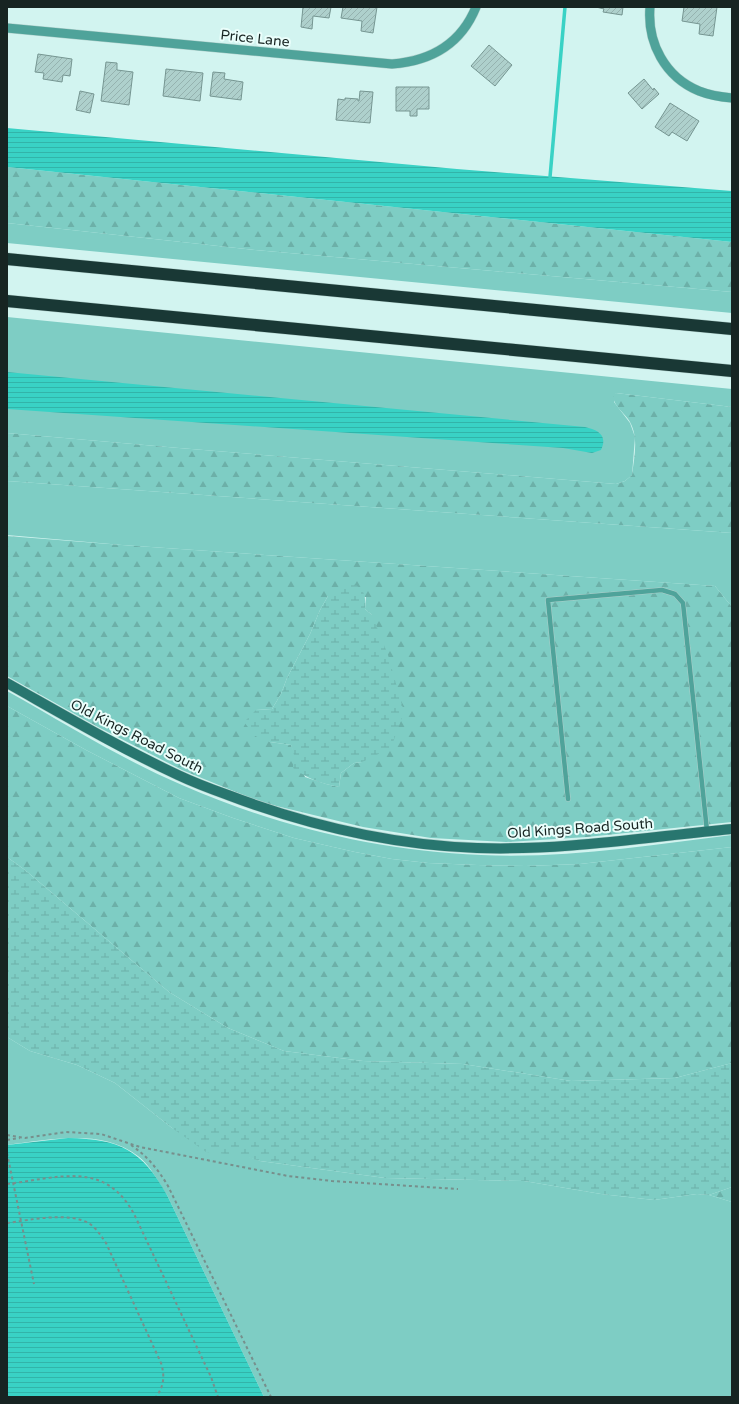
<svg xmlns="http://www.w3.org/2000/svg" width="739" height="1404" viewBox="0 0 739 1404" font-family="'Varela Round',sans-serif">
<defs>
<pattern id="forest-firs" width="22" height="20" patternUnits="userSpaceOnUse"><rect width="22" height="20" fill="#7ecdc4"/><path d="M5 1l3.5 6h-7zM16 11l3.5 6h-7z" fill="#6cb0a8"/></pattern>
<pattern id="wetland-marsh" width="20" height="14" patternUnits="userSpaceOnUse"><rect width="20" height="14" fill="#7ecdc4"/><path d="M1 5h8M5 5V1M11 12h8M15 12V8" fill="none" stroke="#6cb0a8"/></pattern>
<pattern id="water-rules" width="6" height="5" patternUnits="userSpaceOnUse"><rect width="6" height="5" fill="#39d2c5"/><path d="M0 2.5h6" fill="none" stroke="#32b4a9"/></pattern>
<pattern id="building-hatch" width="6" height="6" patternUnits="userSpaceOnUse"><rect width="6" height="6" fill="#aed0cc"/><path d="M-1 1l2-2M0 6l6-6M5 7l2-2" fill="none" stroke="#95b2af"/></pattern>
</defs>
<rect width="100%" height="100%" fill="#d2f4f0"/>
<path fill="#7ecdc4" d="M7,223L255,250L732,292V313L7,243Z
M7,317L732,389V407L616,393L614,402L630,423L635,437L632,475L625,481L616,484L179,448L7,433Z
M7,481L732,533V607L715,586L122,545L7,535Z
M7,691C64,723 121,759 182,785C276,826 378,851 481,855C565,859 649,845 732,835V847L580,864L526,866L477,865L428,863L392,859L355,852L294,838L233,818L179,798L86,750L7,706Z
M7,1037L30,1051L77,1065L115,1083L172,1128L260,1161L385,1178L524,1181L601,1194L654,1200L697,1194L709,1195L732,1202V1397H264L167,1195C158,1182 151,1166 138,1156C101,1128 49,1140 7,1145Z"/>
<path fill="url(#forest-firs)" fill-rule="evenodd" d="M7,167L732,242V292L255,250L7,223Z
M616,393L732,407V533L7,481V433L179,448L616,484L625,481L632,475C634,458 639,438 630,422C625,413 614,407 613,396Z
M7,536L122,545L715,586L732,607V822L587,837L506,842L431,838L363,827L260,802L182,770L98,727L7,676ZM328,596L366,597L365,609L372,615L362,762L354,763L341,773L339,787L326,784L305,777L291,745L270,742L256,710L272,709L281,694L287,678L310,634L320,610Z
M7,706L86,750L179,798L233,818L294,838L355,852L392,859L428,863L477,865L526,866L580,864L732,847V1063L675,1078L571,1081L463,1064L363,1061L284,1051L228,1028L169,992L25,870L7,857Z
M732,1187V1202L709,1195Z"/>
<path fill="url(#wetland-marsh)" d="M349,582C364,588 366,593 365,609L372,615L388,655L404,712L391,748L362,762L354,763L341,773L339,787C320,783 308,779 293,768L294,755L291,745L270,742L255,736L244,722L256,710L272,709L281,694L287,678L310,634L320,610L328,596Z
M7,857L25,870L169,992L228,1028L284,1051L363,1061L463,1064L571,1081L675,1078L732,1063V1187L709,1195L697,1194L654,1200L601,1194L524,1181L385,1178L260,1161L244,1156L206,1152L172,1128L115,1083L77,1065L30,1051L7,1037Z"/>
<path fill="url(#water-rules)" d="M7,128L457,169L732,191V242L7,167Z
M7,372L585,427C598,430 608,435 601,450L592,453L563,448L7,409Z
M68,1138C120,1139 142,1150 167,1195L264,1397H7V1145Z"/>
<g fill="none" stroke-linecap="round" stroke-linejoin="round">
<path stroke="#39d2c5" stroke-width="3.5" d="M550,177L565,7"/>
</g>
<path fill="url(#building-hatch)" stroke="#769692" d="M303,7H331L329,18L313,16L312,29L301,27Z
M343,7H377L373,33L361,31L362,21L341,18Z
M596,7H623L622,15L603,12L604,9Z
M684,7H717L713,36L699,34L700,24L682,21Z
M489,45L512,65L495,86L471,66Z
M38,54L72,59L70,76L63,75L62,82L43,79L44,73L35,72Z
M106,62L117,63V70L133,72L129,105L101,101Z
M166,69L203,73L200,101L163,96Z
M213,72L225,73L224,79L243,82L241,100L210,96Z
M644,79L653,90L654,88L659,94L642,109L628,93Z
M396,87H429V109H417V116H410V111H396Z
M80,91L94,94L90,113L76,110Z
M360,91L373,92L370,123L336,120L338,99L345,100V98L358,99V101H359Z
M670,103L699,121L687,141L672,132L669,136L655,127Z"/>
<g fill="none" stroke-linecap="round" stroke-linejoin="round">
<g stroke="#b0cfcb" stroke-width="5.5">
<path id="lane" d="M568,799L548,600L662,590L675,594L683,603L707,831"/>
</g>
<g stroke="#b0cfcb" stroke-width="10">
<path id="street" d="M650,7C647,43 665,77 699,91C709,95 721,97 732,98
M7,28L392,64C431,61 461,44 476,7"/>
</g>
<g stroke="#b0cfcb" stroke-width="11">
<path id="secondary" d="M7,683C64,715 120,748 178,775C195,783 211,789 228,795C307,825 392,845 477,848C562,851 647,837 732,829"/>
</g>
<g stroke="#b0cfcb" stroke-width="13">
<path id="highway" d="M7,259L732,329
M7,301L732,371"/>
</g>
<path stroke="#778f8c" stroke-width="2" stroke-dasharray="3 3" stroke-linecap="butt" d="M7,1135L25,1138L66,1132L101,1134L140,1147L288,1176L332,1181L458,1189
M7,1140L20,1138
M131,1145C147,1156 158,1169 168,1186L271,1397
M7,1153L34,1284
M7,1184C58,1178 106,1159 135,1216L211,1377L218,1397
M7,1223C30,1220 70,1211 90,1224C97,1229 101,1236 106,1243L161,1363C165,1376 164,1386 156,1397"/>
<use href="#lane" stroke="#4fa39a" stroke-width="4.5"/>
<use href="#street" stroke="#4fa39a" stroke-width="9"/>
<use href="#secondary" stroke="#28766f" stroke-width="10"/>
<use href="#highway" stroke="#193835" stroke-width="12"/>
</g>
<g text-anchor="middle" stroke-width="4" stroke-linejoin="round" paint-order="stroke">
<g font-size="14" fill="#172422" stroke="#eafefb">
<text transform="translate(255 38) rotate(6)" y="5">Price Lane</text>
<text transform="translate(137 736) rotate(27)" y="5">Old Kings Road South</text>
<text transform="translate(580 828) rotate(-4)" y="5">Old Kings Road South</text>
</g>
</g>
<rect width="739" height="1404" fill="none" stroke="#172422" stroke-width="16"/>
</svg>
